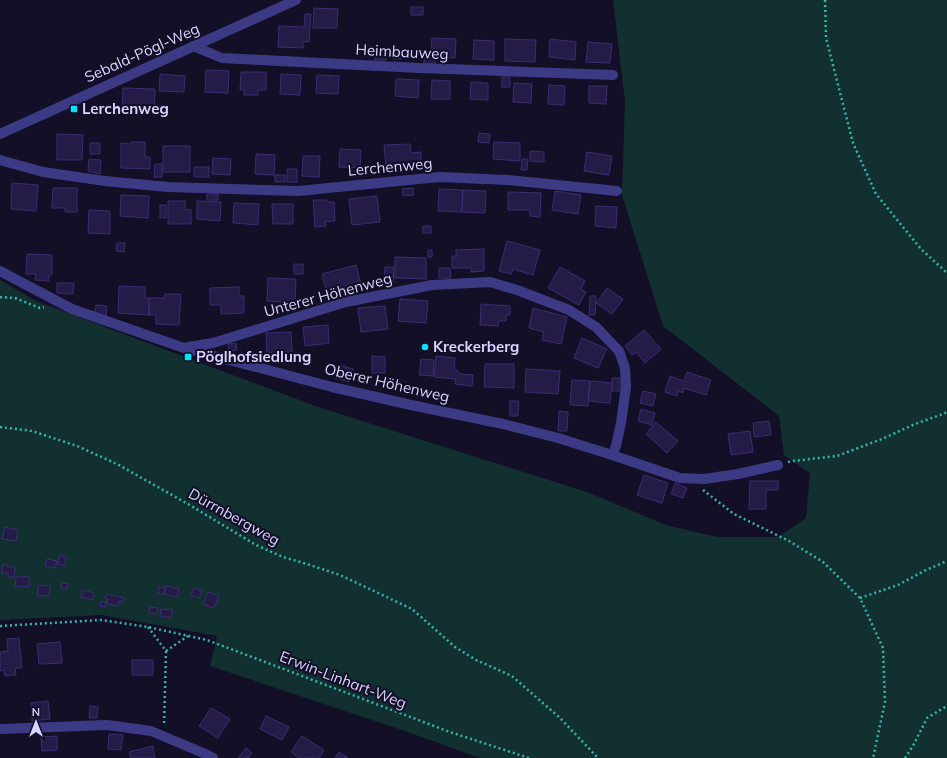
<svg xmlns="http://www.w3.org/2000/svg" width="947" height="758" viewBox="0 0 947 758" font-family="Mulish,sans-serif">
<rect width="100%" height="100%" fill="#130f26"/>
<path fill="#12302f" d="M613,0H947V758H480L399,729L210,666L217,636L102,615L0,620V280L36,301L318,407L587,492L666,525L717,537H778L806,518L810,473L784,455L779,416L663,326L622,195L625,101Z"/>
<path fill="#241b47" stroke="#3b2d73" d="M411,7H423V15H411Z
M314,8L338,9L337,28H313Z
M305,14H311L309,42H303V48L278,47L279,26L304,27Z
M432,38L456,39L455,58L431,57Z
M505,39L536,40L535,62L505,61Z
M550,39L576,42L575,60L549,57Z
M474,40L494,41V60L473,59Z
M588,42L612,44L610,63L586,62Z
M375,49L386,50V60H375Z
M393,54H401V59H393Z
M424,57L436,58L435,64H424Z
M206,70L229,71L228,93L205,92Z
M241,72H266V90H258V95H244V90H240Z
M160,74L185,76L184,92L159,91Z
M281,74L301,75L300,95L280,94Z
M317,75L339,76L338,94L316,93Z
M502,77H510V87H502Z
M396,79L419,80L418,98L395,96Z
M432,80L450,81V99H431Z
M471,82L488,83V100L470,99Z
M514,83L532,84L531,103L513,102Z
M549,85L565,86L564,105L548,104Z
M589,86H607L606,104L589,103Z
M123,88L155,89L154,112L122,110Z
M479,133L490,134L489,143L478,142Z
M57,134L83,135L82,160H57Z
M131,142H145V157H150V169L121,168V143L131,144Z
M494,142L520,143V161L493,159Z
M90,143H100V154H90Z
M410,144L411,153L421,152V164L386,167L384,145Z
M163,146H190V172H163Z
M340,149L361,150L360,168L339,167Z
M530,151L544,152V162L530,161Z
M587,152L612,156L609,175L584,171Z
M256,154L275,155L274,175L255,174Z
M303,156H320L319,177L302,176Z
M213,158L231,159L230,175L212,174Z
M89,159L101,160L100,174L88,171Z
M522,159H528L527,170H521Z
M155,164H162V177H154Z
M194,167H209V177H194Z
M287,169H297V182H287Z
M275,175H285V182H275Z
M12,183L38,185L36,211L11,209Z
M53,188H77V212H65V208H52Z
M413,188L414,195L403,196L402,189Z
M439,189L463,190L462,212L438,211Z
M463,190L486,191L485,213L462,212Z
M555,191L581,195L578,214L552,210Z
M508,192L541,193L540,217L530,216V210H508Z
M207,194H218V200H207Z
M121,195L149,196L148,218L120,216Z
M377,196L380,222L352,225L349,199Z
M313,200H327L328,202H334L335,221L325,222L326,226L315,227Z
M168,201H185V209L191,210V224H168Z
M197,201L221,202L220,221L197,219Z
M234,203L259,204L258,225L233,223Z
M272,204H293V224H273Z
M160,205H166V218H160Z
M596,206L617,207L616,228L595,226Z
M89,210L110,211V234L88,233Z
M423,226H431V233H423Z
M507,241L540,250L533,275L513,269L511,274L499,271Z
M117,243H125L124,252L116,251Z
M484,249V271L471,272V268H452V256H456V250Z
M428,250H432V257H428Z
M27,254L52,255V275H49V281L35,280L36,274H26Z
M395,257L426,258V279L395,278Z
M294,264H303V274H294Z
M356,265L362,289L328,298L322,274Z
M385,267H394L393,286H384Z
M560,267L585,281L581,289L586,292L579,305L548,288Z
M439,268H450L451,278H439Z
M268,278L296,279L295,303L267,301Z
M57,283H74L73,294L57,293Z
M119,286L145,287V298H149V315L118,313Z
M239,287V296H244V313L221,314V305H210V288Z
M607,288L623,299L612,314L596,303Z
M165,294H181L179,325L156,324V315H149V298H164Z
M590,296H596L595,315H589Z
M400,299L428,301L426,323L398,321Z
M481,304L510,306V315H506V321H499L498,326L480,325Z
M96,305L107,306L106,316L95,313Z
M385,306L388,329L361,332L358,308Z
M533,308L567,317L561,344L542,340L544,332L529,328Z
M328,325L329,343L305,346L303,327Z
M644,330L661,349L645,363L636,352L632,355L625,346Z
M291,332L292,352L267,353L266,333Z
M582,338L607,349L598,368L574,358Z
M236,343L237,350L229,351L228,344Z
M372,356L385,357V373H372Z
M436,356L455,358L454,368L461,374L473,375L472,386L455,384L456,379L434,377Z
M421,359L434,360L433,376L419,375Z
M485,364H514V388L484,387Z
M339,365L353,369L349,382L335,378Z
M526,369L560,371L558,394L525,392Z
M687,372L711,380L706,395L684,388L683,393L678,391L677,396L665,392L670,376L684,381Z
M612,378H620V391H612Z
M572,380L590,381L588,406L570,405Z
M590,381L612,383L610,403L588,401Z
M643,391L656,394L653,406L640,403Z
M510,401H519L518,416H510Z
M641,409L655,413L652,425L638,421Z
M559,411L568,412L567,431H558Z
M769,421L771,435L754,437L753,423Z
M656,422L678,441L667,453L646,434Z
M750,431L753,452L731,455L728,434Z
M644,475L668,483L662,503L637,495Z
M750,481H778V490H766V509H749Z
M675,483L687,488L683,498L671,494Z
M5,527L18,530L16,541L2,539Z
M59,556H66L65,565L58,564Z
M47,559L57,561L55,568L45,566Z
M3,564L8,565L7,567H15L14,577H8V573H4L3,574H2Z
M19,576L29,577V587L15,586L16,577H19Z
M62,583L68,584L67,589L61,588Z
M39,585L50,586L49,596L37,595Z
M166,586L179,589L177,597L164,594Z
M159,587L165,588L164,594L158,593Z
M194,588L202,591L199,598L191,595Z
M83,590L94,593L92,600L81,597Z
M208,592L219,596L214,608L203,604Z
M106,594L124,598L123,602L119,601L118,606L107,604L108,599L105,598Z
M101,601L106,602L105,607L100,606Z
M150,607L158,608L157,614L149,613Z
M161,609L173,610L171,618L160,616Z
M19,638L22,668H15L16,675L5,676L4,670L0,671V652L8,651L7,639Z
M60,642L62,663L39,664L37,644Z
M132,660H153V675H132Z
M48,701L50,719L32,721L31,703Z
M90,706L98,707L97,718H89Z
M211,708L230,719L218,738L199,726Z
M266,716L289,727L282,740L260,729Z
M109,734L123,735L121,750L108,749Z
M57,736V750L42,751L41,737Z
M302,736L324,750L319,758H299L291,752Z
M153,746L155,758H131L129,752Z
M246,748L252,753L248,758H238Z
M339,752L348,758H335Z"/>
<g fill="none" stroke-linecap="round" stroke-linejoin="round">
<path stroke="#2fb8b0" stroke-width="2.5" stroke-dasharray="2 3" stroke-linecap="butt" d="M825,0L826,38L853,143L876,194L921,249L947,273
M0,297L15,298L40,308L44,307
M0,427L32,431L77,446L117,464L188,504L256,545L283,557L307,564L340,575L412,609L455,647L476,660L512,676L560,718L598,758
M788,462L793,461L837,456L882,439L915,424L943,414L947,412
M703,490L734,514L789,541L823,562L860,598L883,648L885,702L873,758
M860,598L898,585L926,570L947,561
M0,626L101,620L148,627L207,640L450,732L529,758
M148,627L166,651L164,726
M166,651L188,636
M905,758L914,744L927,718L947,706"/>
<path stroke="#3d3a85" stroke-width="10" d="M193,46L222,58L419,68L613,75
M0,134L296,0
M0,160L43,172L105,181L168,187L298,191L439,177L508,180L617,191
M0,271L72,309L184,348L332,387L411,405L503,424L558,438L612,455L680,478L704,479L738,474L778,465
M188,347L213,343L346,302L432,285L490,282L517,290L569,310L596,327L619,351L625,368L626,387L621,423L616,446L612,455
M0,729L107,725L151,731L208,755L213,758"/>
</g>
<g fill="#00e5ff" stroke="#130f26" stroke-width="1.5">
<rect x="70" y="105" width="8" height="8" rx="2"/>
<circle cx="425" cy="347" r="4"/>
<rect x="184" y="353" width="8" height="8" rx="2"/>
</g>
<g text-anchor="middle" stroke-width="4" stroke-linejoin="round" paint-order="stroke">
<g font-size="15" fill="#d9d4ff" stroke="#130f26">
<text transform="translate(402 52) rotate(3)" y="5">Heimbauweg</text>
<text transform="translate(142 53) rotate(-24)" y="5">Sebald-Pögl-Weg</text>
<text transform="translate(390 167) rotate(-5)" y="5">Lerchenweg</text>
<text transform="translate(328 295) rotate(-15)" y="5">Unterer Höhenweg</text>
<text transform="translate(387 383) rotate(13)" y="5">Oberer Höhenweg</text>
<text transform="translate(234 517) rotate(29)" y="5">Dürrnbergweg</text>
<text transform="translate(343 680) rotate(21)" y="5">Erwin-Linhart-Weg</text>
</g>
<g font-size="15" font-weight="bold" fill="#d9d4ff" stroke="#130f26" text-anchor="start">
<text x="82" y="114">Lerchenweg</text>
<text x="433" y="352">Kreckerberg</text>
<text x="196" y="362">Pöglhofsiedlung</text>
</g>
</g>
<g transform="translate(36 722)" stroke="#130f26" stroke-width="3" paint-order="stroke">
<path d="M0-3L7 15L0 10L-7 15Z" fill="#d9d4ff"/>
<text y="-6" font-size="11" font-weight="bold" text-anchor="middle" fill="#d9d4ff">N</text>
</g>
</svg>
